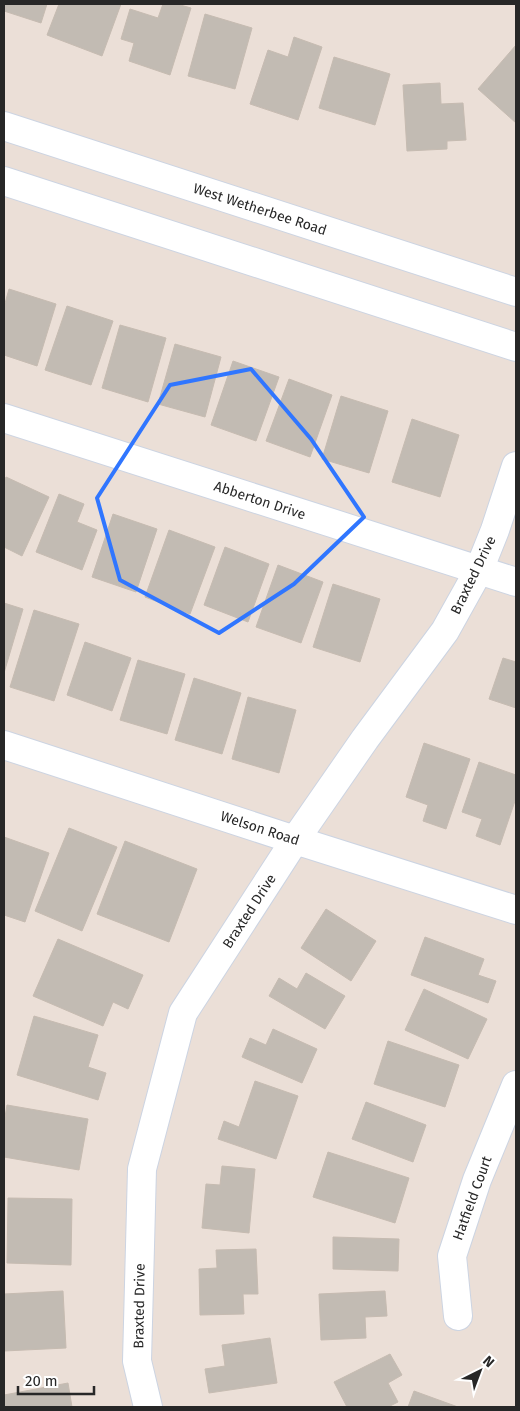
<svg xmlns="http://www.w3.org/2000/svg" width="520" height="1411" viewBox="0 0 520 1411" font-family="'Fira Sans',sans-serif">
<rect width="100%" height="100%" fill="#ebdfd7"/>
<path fill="#c2bbb3" stroke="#c6bbb1" d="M4,4H47L41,23L4,11Z
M59,4H121L102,56L47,35Z
M163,4H177L191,8L170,75L129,61L134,43L121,39L130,9L158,18Z
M205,14L252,28L235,89L188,76Z
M294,37L322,47L298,120L250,104L268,50L288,57Z
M516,45V123L478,89Z
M334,57L390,74L375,125L319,108Z
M440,83L441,104L463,103L466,140L447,141V149L407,151L403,85Z
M9,289L56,304L37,366L4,355V307Z
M67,306L113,321L91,385L45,370Z
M120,325L166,338L148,402L102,388Z
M175,344L221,357L205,417L158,404Z
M233,361L279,377L256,441L211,425Z
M289,379L332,395L310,457L266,441Z
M341,396L388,411L369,473L322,459Z
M412,419L459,435L440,497L392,482Z
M6,477L49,497L22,556L4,547V482Z
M59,494L84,504L77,522L97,530L82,570L36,552Z
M113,514L157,529L136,592L92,577Z
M169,530L215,547L190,614L145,597Z
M225,547L269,564L248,622L204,605Z
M278,565L323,582L301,643L256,627Z
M333,584L380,599L360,662L313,647Z
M4,603L23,609L4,673Z
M34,610L79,624L54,701L10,687Z
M85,642L131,658L112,711L67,695Z
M503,658L516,662V708L489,699Z
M138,660L185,674L167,734L120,720Z
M194,678L241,693L222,754L175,740Z
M248,697L296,710L279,773L232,759Z
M424,743L470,759L446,829L423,821L428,805L406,797Z
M479,762L516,775V798L500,845L476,836L482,819L462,812Z
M69,828L117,847L82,931L35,911Z
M4,837L49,853L25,922L4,915Z
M125,841L197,869L169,942L97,914Z
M326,909L376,941L351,981L301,948Z
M425,937L484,959L478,975L496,981L488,1003L411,975Z
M58,939L143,975L128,1009L113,1002L103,1026L33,996Z
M306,973L345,996L325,1029L269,996L279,978L297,989Z
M424,989L487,1019L468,1059L405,1030Z
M34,1016L98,1035L88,1067L106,1073L98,1100L17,1075Z
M273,1029L317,1049L302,1083L242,1057L250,1038L266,1045Z
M388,1041L459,1065L445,1107L374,1084Z
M255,1081L298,1096L276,1159L218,1139L224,1121L239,1127Z
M366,1102L426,1125L413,1162L352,1139Z
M7,1105L88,1119L79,1170L4,1157V1123Z
M328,1152L409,1178L395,1223L313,1197Z
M222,1166L255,1169L249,1233L202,1228L206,1184L220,1185Z
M8,1198L72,1199L71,1265L7,1263Z
M333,1237L399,1239L398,1271L333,1269Z
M256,1249L258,1294H243L244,1314L200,1315L199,1269L217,1268L216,1250Z
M63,1291L66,1348L4,1351V1294Z
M385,1291L387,1316L365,1317L366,1338L321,1340L319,1294Z
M270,1338L277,1383L209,1393L205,1369L225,1366L222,1345Z
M390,1354L402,1375L388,1383L398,1402L388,1407H347L334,1382Z
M68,1383L72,1407H4V1395Z
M414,1391L458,1407H408Z"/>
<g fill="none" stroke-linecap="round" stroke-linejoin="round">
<g stroke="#ccd4e2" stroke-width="30">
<path id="minor" d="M4,126L516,292
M4,181L516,347
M4,418L516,582
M4,745L295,840L516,910
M458,1316L452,1256L477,1180L516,1085
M148,1407L137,1361L142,1169L183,1013L295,840L365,739L445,631L479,570L495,530L516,466"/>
</g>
<use href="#minor" stroke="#fff" stroke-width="28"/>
</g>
<path fill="none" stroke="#3076ff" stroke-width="4" stroke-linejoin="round" d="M251,369L311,439L364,517L294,584L219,633L120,580L97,498L170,385Z"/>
<g text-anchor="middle" stroke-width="4.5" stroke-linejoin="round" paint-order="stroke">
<g font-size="14" fill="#272727" stroke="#fff">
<text transform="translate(260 209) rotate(18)" y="5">West Wetherbee Road</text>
<text transform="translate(260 500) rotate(18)" y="5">Abberton Drive</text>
<text transform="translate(473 575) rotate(-64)" y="5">Braxted Drive</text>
<text transform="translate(260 828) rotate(18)" y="5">Welson Road</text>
<text transform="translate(249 911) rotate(-57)" y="5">Braxted Drive</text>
<text transform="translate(472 1198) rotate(-70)" y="5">Hatfield Court</text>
<text transform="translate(139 1306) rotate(-89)" y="5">Braxted Drive</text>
</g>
</g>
<rect width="520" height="1411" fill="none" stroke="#272727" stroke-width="10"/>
<g transform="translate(480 1371) rotate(42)" stroke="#ffffff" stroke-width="4" paint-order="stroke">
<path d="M0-4L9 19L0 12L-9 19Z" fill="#272727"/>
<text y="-8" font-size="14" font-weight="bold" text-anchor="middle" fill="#272727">N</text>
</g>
<path d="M18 1386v8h76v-8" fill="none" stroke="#272727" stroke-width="2.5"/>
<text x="25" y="1386" font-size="15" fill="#272727" stroke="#ffffff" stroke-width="4" paint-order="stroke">20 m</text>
</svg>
